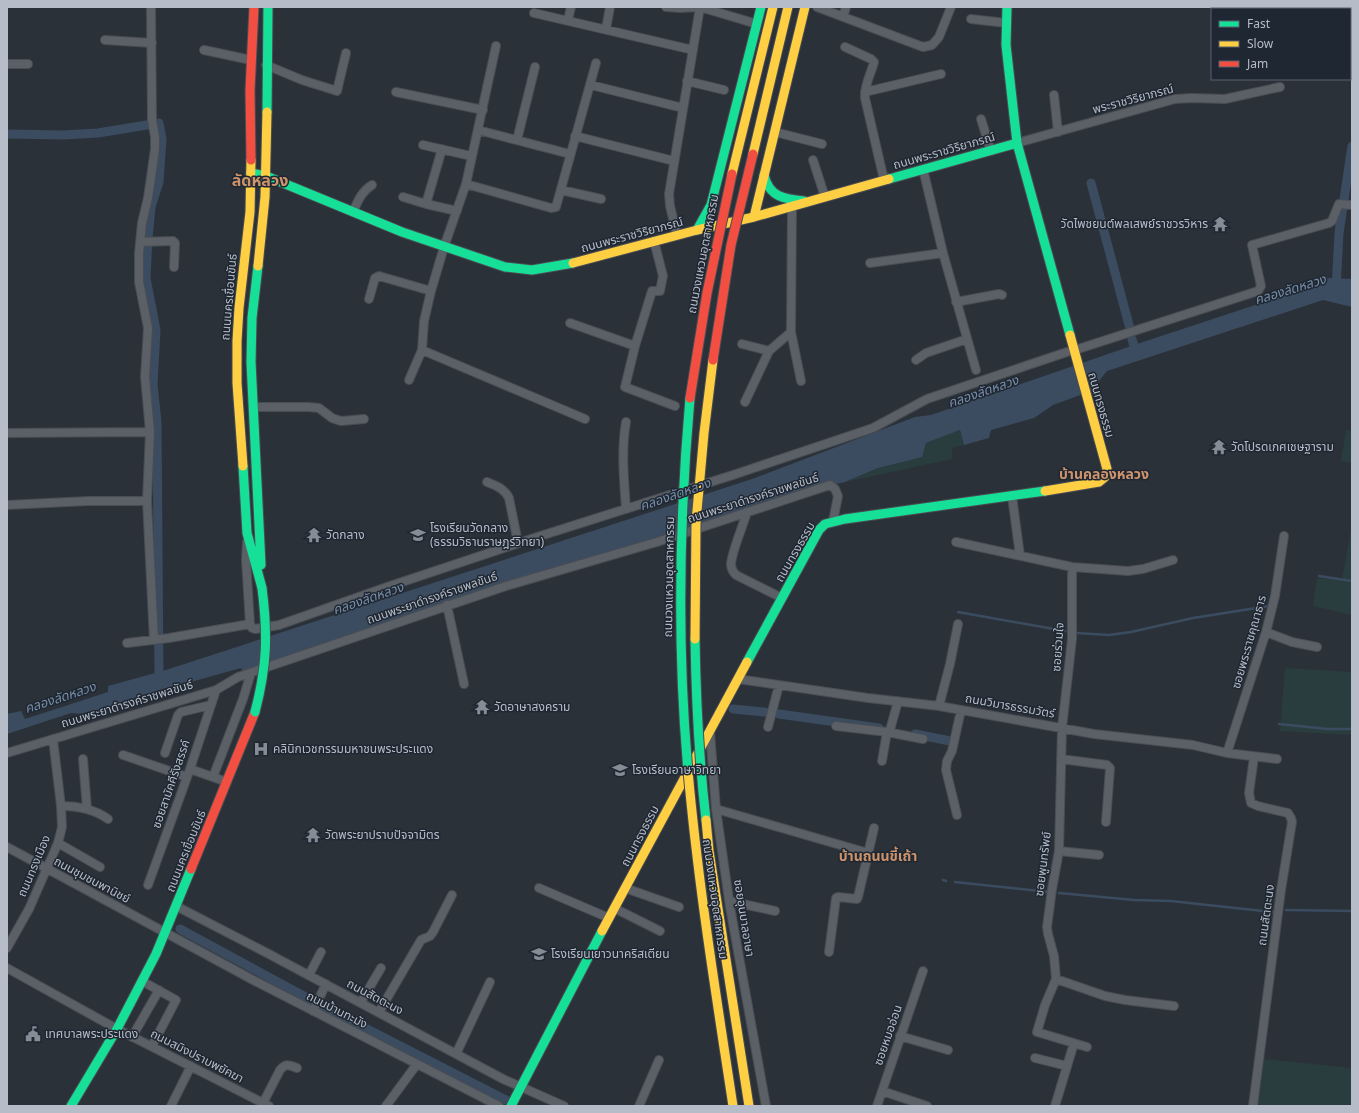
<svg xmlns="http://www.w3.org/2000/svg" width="1359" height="1113" viewBox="0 0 1359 1113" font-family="'Noto Sans','Noto Sans Thai',sans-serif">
<rect width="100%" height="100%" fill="#2b3138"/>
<path fill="#293c3e" d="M960,430L964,445L952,448V459L845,482L878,468L926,443Z
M1346,430L1352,431V463L1341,461Z
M1352,523V615L1313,606L1317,578L1342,580Z
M1285,668L1352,672V735L1280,731Z
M162,690L165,696L88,717L123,701Z
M1264,1059L1352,1068V1106H1258Z"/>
<path fill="#3b4c60" d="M1327,278L1352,279V307L1323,300L1107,371L1091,391L1053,405L1034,418L991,430L989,438L964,445L960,430L926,443L922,457L878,468L845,482L795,493L243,672L241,668L123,701L88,717L83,714L71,713L7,734V714L21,711L25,719L108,692V686L166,670L752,479L915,417L931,415L1137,344L1313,286Z"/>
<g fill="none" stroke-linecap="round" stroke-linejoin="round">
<path stroke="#3b4c60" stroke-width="2.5" d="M1319,576L1352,581
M958,612L1065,631
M1076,633L1109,635L1131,632L1193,618L1269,606
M1279,724L1328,729H1352
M943,880L946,881
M955,882L1049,892
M1059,893L1134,900L1171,901L1272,912
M1286,910L1352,911"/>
<path stroke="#3b4c60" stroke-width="9" d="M7,134L63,135L98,133L159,123L162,139L159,182L151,207L148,238L146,278L156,330L153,385L157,422L159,679
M1091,183L1129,325
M1336,289L1339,233L1352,146
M1132,339L1136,353
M733,709L765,712
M779,714L879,728
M915,734L950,741
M180,929L324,1007L506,1100"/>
<g stroke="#494d53" stroke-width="10">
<path id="street" d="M151,7L152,120L155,137V149L148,198L142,223L139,253V282L148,328L145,377L150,432L147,501L154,640
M666,7L680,8L700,7L757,24
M817,7L923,47L932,45L939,37L951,7
M534,13L693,50
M843,17L846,7
M971,19L1006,23
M568,20L571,7
M606,29L610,7
M105,40L152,43
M845,47L871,59L874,62C871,74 864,85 865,98L884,180
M204,50L251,60
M7,64H28
M266,65L302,80L337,91L346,53
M687,81L724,90
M591,85L683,108
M396,92L483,110
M865,92L941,74
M1054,95L1058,132
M981,119L991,151
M478,130L570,154
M775,132L822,144
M575,136L674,161
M517,140L535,67
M1017,143L1175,99L1191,98L1225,99L1280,87
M423,145L471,156
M813,160L825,197
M923,169L943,253L976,370
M466,184L551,208L556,207L596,63
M561,190L601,199
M403,197L426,204L457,211
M426,204L442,149
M792,206L791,332L801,381
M353,212C358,201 361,192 372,185
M677,235L670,206L669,194L700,7
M654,241L663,276L660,291H652L635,346L625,387L675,406
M140,242L173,241L175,243L174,267
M870,263L943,253
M369,299L375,278L379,276L431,291
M956,302L999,294L1002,295
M570,323L635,346
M742,344L769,351L791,332
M1078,349L1258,291L1261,286L1252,245L1329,223L1332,221L1339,204L1352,205
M422,350L585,419
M916,360L926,353L967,339
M409,380L422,350L424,321L431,291L444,247L466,184L496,46
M745,402L769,351
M253,407H309L319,408L332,418L341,421L364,419
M7,433L150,432
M487,482C496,486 504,488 509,498L518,543
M1012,496L1020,556
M7,505L88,501H147
M626,509C624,480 621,451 626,422
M747,512C743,526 732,551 731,564C731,569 733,572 736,575L782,598
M247,542L246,560L250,624L252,628L255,629L279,625L387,587L534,538L736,474L873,428L927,399L1067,352
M956,542L1072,567L1128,571L1143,569L1173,560
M1072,567V639L1062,728L1059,851L1052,889L1047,927L1048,934L1054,956L1056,979L1045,1005L1037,1032L1087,1047
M447,605L464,684
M1266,632L1292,642L1317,647
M127,643L169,638L250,624
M738,679L868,698L939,706L1094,734L1193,745L1227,753L1277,759
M939,706L950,664L958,624
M836,726L887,732L890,730L898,701
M768,727L779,685
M710,732L716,809L730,907L766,1106
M7,753L216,690L238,677L506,586L657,542L830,485L835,489L838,496L833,521
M165,753L178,715L181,712L211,705
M1227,753L1266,632L1275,596L1284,536
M123,755L187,777
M83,759L87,809
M1061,759L1107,765L1110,768L1106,822
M882,761L887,732L923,739
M190,769L227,782
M213,777L243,699L251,673
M61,806C79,806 94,809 108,819
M716,809L868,853
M957,815L946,770L947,761L952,751L961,710
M58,843L100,867
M7,847L255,981L499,1106
M1059,851L1099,855
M148,885L190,769L216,690
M539,888L609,918
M625,888L679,907
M729,901L775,911
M176,906L267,953L503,1079L564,1106
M614,908L660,931
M7,948L29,909L58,843L62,827L61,806L53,739
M829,952L836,898L838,897L857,899L858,897L874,828
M7,968L117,1029L263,1103L261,1106
M309,975L321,952
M1056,979L1105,996L1125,1000L1174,1006
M142,981L176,1000L152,1046
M361,1002L381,968
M313,1011L326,984
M379,1012L421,940L430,936L433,932L452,895
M900,1036L948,1050
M132,1037L159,990
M456,1054L490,982
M1035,1058L1067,1066
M882,1091L927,1106
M171,1106L191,1066
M269,1106L263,1103L280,1070C286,1063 289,1065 297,1068
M386,1106L417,1064
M639,1106L659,1060
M877,1106L923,971
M1055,1106L1074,1043
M1253,1106L1281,890L1292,822L1291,818L1288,813L1258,806L1251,803L1249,793L1254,757"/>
</g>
<g stroke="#494d53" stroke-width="11">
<path id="fast" d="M1007,7L1006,45L1017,143L1070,335
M267,112L268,7
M251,173L266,176L402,232L505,267L532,270L573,263
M764,175C769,197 784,199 804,201
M889,179L1017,143
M697,230L711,205L761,7
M258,266L252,318L251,362L261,565
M243,466L247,533L262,588
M747,662L819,530L825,524L845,519L1045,491
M71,1106L117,1029L156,954L191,869
M511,1106L602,931"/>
</g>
<g stroke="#494d53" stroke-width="11">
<path id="slow" d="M754,217L805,7
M573,263L697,230L754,217L889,179
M258,266L265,197L267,112
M243,466L237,383V341L239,308L250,212L251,160
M1045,491L1099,482L1105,477L1107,469L1070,335
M602,931L747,662"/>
</g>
<g stroke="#494d53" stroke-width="11">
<path id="jam" d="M251,160L250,90L254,7
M191,869L255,712"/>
</g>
<use href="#street" stroke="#5b5f66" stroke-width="8"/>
<use href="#fast" stroke="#16e098" stroke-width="9"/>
<use href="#slow" stroke="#ffcf43" stroke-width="9"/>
<use href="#jam" stroke="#f24e42" stroke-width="9"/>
<g stroke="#494d53" stroke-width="11" stroke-linecap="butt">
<path id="fast-bridge" d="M695,639C696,700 699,760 706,820
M255,712C267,666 268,635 262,588
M688,771C677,647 679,522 690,398"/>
</g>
<g stroke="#494d53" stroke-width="11" stroke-linecap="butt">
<path id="slow-bridge" d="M753,154L788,7
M732,174L773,7
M695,639L696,522L704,433L713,360
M688,771C698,883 716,995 733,1106
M706,820L709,851L749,1106"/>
</g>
<g stroke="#494d53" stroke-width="11" stroke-linecap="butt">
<path id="jam-bridge" d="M713,360L731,245L753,154
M690,398L707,293L732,174"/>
</g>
<use href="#fast-bridge" stroke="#16e098" stroke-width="9"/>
<use href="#slow-bridge" stroke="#ffcf43" stroke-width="9"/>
<use href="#jam-bridge" stroke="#f24e42" stroke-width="9"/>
</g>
<defs>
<g id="temple-bare" transform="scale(1.2)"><path d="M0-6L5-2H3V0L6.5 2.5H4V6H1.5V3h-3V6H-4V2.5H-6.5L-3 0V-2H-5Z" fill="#858c96" stroke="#1f2732" stroke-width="2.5" paint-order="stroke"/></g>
<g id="school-bare" transform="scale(1.2)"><path d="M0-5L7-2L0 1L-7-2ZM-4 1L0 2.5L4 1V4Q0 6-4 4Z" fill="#858c96" stroke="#1f2732" stroke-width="2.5" paint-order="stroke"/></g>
<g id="hospital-bare" transform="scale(1.2)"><path d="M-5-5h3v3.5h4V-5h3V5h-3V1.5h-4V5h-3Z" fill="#858c96" stroke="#1f2732" stroke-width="2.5" paint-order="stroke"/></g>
<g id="civic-bare" transform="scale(1.2)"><path d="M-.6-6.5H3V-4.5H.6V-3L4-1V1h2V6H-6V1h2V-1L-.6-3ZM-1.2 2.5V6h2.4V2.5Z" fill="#858c96" stroke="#1f2732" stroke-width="2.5" paint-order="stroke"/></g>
</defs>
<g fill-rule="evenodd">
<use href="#temple-bare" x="1220" y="224"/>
<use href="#temple-bare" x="1219" y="447"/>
<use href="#temple-bare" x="314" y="535"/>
<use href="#school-bare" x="418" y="535"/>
<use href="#temple-bare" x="482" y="707"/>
<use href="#hospital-bare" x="261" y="749"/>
<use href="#school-bare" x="620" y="770"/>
<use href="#temple-bare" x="313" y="835"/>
<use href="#school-bare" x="539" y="954"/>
<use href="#civic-bare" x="33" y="1034"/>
</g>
<g text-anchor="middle" stroke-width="3" stroke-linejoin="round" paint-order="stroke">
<g font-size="12" fill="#b6bdc8" stroke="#1f2732">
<text transform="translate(1133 99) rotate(-15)" y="4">พระราชวิริยาภรณ์</text>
<text transform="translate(944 151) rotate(-16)" y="4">ถนนพระราชวิริยาภรณ์</text>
<text transform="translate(632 235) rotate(-15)" y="4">ถนนพระราชวิริยาภรณ์</text>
<text transform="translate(703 254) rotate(-79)" y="4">ถนนวงแหวนอุตสาหกรรม</text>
<text transform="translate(229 297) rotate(-85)" y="4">ถนนนครเขื่อนขันธ์</text>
<text transform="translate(1101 405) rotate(74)" y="4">ถนนทรงธรรม</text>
<text transform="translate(753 498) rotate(-18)" y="4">ถนนพระยาดำรงค์ราชพลขันธ์</text>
<text transform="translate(795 552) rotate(-60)" y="4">ถนนทรงธรรม</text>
<text transform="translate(669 577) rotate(-89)" y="4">ถนนวงแหวนอุตสาหกรรม</text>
<text transform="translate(432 598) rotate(-19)" y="4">ถนนพระยาดำรงค์ราชพลขันธ์</text>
<text transform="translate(1249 642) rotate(-74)" y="4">ซอยพระราชคุณาธาร</text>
<text transform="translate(1058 647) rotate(-86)" y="4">ซอยร่วมใจ</text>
<text transform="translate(127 704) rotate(-17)" y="4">ถนนพระยาดำรงค์ราชพลขันธ์</text>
<text transform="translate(1010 706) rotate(10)" y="4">ถนนวิมารธรรมวัตร์</text>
<text transform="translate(171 784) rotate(-71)" y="4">ซอยสามัคคีรังสรรค์</text>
<text transform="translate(640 836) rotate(-62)" y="4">ถนนทรงธรรม</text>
<text transform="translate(186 851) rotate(-68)" y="4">ถนนนครเขื่อนขันธ์</text>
<text transform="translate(1043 864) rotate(-83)" y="4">ซอยพูนทรัพย์</text>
<text transform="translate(34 866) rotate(-67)" y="4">ถนนทรงเมือง</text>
<text transform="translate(92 880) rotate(28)" y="4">ถนนชุมชนพานิชย์</text>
<text transform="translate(715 899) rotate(82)" y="4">ถนนวงแหวนอุตสาหกรรม</text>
<text transform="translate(1266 915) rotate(-82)" y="4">ถนนสัตตะนง</text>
<text transform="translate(744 918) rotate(81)" y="4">ซอยอุนบาลอาษา</text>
<text transform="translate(375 997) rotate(28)" y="4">ถนนสัตตะนง</text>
<text transform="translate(337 1010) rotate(27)" y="4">ถนนบ้านทะมัง</text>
<text transform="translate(888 1035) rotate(-71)" y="4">ซอยหมออ่อน</text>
<text transform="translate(197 1056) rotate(27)" y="4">ถนนสมิงปราบพยัคฆา</text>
</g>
<g font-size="12" fill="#b6bdc8" stroke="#1f2732" text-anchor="start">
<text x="1208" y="228" text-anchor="end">วัดไพชยนต์พลเสพย์ราชวรวิหาร</text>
<text x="1231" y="451">วัดโปรดเกศเชษฐาราม</text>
<text x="430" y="532">โรงเรียนวัดกลาง<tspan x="430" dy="14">(ธรรมวิธานราษฎร์วิทยา)</tspan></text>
<text x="326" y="539">วัดกลาง</text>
<text x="494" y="711">วัดอาษาสงคราม</text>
<text x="273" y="753">คลินิกเวชกรรมมหาชนพระประแดง</text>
<text x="632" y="774">โรงเรียนอาษาวิทยา</text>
<text x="325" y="839">วัดพระยาปราบปัจจามิตร</text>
<text x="551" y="958">โรงเรียนเยาวนาคริสเตียน</text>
<text x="45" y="1038">เทศบาลพระประแดง</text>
</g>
<g font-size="13" font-style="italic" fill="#798fa9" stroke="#1f2732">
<text transform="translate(1290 289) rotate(-17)" y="5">คลองลัดหลวง</text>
<text transform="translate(983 391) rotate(-19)" y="5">คลองลัดหลวง</text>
<text transform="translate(675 494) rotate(-19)" y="5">คลองลัดหลวง</text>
<text transform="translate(368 598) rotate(-19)" y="5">คลองลัดหลวง</text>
<text transform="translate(60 697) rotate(-18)" y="5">คลองลัดหลวง</text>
</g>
<g font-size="14" font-weight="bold" fill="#cd946c" stroke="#1f2732">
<text x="1104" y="479">บ้านคลองหลวง</text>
<text x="878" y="861">บ้านถนนขี้เถ้า</text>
</g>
<g font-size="16" font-weight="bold" fill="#cd946c" stroke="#1f2732">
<text x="260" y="186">ลัดหลวง</text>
</g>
</g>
<rect width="1359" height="1113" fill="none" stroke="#b6bdc8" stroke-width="16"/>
<rect x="1211" y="8" width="140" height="72" fill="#1f2732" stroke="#5b636e"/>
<rect x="1219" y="21" width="20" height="6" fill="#16e098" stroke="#5b636e"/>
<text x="1247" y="28" font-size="12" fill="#b6bdc8">Fast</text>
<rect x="1219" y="41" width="20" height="6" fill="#ffcf43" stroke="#5b636e"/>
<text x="1247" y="48" font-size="12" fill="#b6bdc8">Slow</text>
<rect x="1219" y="61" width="20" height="6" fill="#f24e42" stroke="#5b636e"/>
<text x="1247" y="68" font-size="12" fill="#b6bdc8">Jam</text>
</svg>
